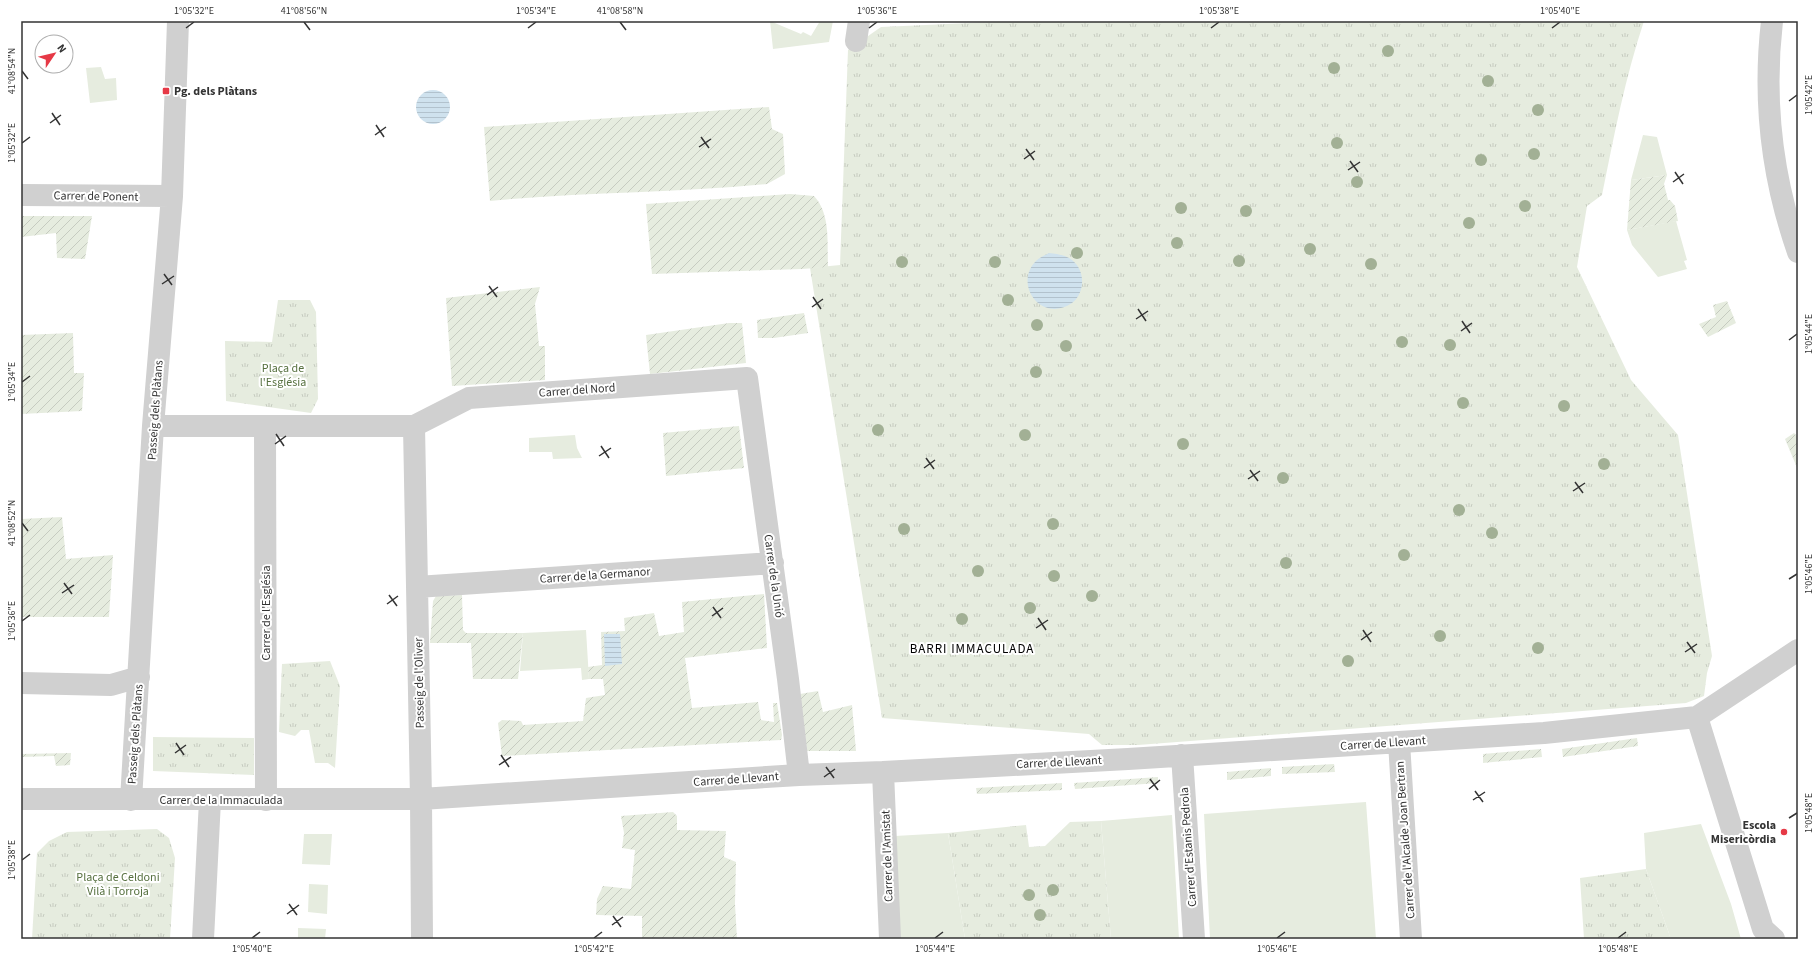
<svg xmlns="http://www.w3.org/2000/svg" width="1819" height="960" viewBox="0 0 1819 960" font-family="'Source Sans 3',sans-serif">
<defs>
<pattern id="park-tufts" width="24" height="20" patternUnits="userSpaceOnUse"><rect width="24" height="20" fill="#e6ecdf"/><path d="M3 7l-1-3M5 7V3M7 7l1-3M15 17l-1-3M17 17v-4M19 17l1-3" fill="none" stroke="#c6cbc0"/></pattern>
<pattern id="garden-furrows" width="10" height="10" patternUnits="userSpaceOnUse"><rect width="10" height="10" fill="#e6ecdf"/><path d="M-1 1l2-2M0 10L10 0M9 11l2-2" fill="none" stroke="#c6cbc0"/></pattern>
<pattern id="water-rules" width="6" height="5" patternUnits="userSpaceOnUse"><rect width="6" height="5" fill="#cfe2ee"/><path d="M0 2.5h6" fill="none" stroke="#b2c2cd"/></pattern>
</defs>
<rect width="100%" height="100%" fill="#fff"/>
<path fill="#e6ecdf" d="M770,21L801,34L803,32L811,36L820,21H833L829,42L773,49Z
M101,67L105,79L116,78L117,100L90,103L86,68Z
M1643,135L1657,137L1667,175L1631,180Z
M1676,221L1687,260L1684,261L1687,269L1658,277L1632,245L1627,230Z
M575,435L577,448L582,458L553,459L552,452H529V438Z
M586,630L589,679L582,680L581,668L520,671L523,633Z
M1366,802L1376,939H1210L1204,814Z
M1172,815L1179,939H1111L1101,821Z
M1701,824L1731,904L1741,939H1671L1646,869L1644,833Z
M948,833L965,939H899L895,836Z
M304,834H332L330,865L302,864Z
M309,884L328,885L327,914L308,912Z
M298,928L326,929L325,939H298Z"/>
<path fill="url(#park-tufts)" d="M1014,21H1644C1625,78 1614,136 1602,195L1587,206L1577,267L1631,380L1678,435L1712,656L1707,673L1704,696L1686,703L1138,745H1102L1089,734L882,718L810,268L840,265L848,50L881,27Z
M278,300H310L316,312L318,399L311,413L226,401L225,341L272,342Z
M330,661L340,686L335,768L328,763H315L309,730H301L295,736L279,732L282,664Z
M153,737L254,738V775L153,771Z
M1101,821L1111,939H965L948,833L1026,825L1029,847L1045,846L1070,822Z
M157,829L169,838L175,858L170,939H32L37,853L49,841L67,832Z
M1646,869L1671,939H1584L1580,878Z"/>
<path fill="url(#garden-furrows)" d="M769,107L772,129L783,134L785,174L767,184C675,193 582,192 490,201L484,127Z
M1667,175L1664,184L1668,200H1670L1675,206L1678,221L1627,230L1631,180Z
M790,194L814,196C831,214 827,244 828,267L802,269L652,274L646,204Z
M21,216H92L85,259L57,258L56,233L21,237Z
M540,287L535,304L539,346H545V380L452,386L446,298Z
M1727,301L1736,323L1708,337L1699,324L1716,317L1713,305Z
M804,313L808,333L774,338H758L757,320Z
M729,323H742L746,363L650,374L646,335Z
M73,333L74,373H84L82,411L21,414V335Z
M739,426L744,468L666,476L663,433Z
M1794,433L1798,437V470L1785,439Z
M62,517L66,559L113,555L109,617H21V519Z
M764,594L767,648L685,658L692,708L758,702L761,720L774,722L773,703H777L782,735L781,740L502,756L498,723L502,720L521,721L523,725L583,721L586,698L605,695L603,679H589L588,667L602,665L601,632L625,631L624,618L654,613L659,636L684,632L682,602Z
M462,595L463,630L466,633H523L518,679H473L471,643H430L433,601L436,596Z
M818,691L823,712L852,705L856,751H807L800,694Z
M1637,738L1638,746L1563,757L1562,749Z
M1541,749L1542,757L1483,763V754Z
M71,753L70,765L56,766L54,756L21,757V754Z
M1334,764L1335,772L1282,774V767Z
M1271,768V776L1227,780V772Z
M1158,777V783L1075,789L1074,783Z
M1062,783V790L977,794L976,788Z
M673,812L677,816V830L726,831L724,857L736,862L735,904L737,939H642V916L596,915L597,899L603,886L631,889L635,850L622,848L624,833L621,816Z"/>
<path fill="url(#water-rules)" d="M416 107a17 17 0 1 1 34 0a17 17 0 1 1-34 0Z
M1049,253C1057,254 1066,255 1072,260C1086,271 1085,293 1072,303C1041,324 1013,284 1036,261C1039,258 1045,255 1049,253Z
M604,634H620L622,664L605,666Z"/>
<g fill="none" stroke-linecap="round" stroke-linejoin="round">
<path stroke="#d0d0d0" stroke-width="22" d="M1772,21C1763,99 1772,178 1798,252
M856,41L859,21
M21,195L172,196
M153,426H414L469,398L747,378L788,679L799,775
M414,426L421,799L422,939
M265,427L266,800
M417,587L773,563
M21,683L111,685L139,677
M1697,717L1763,929L1774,939
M1399,742L1411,939
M1182,755L1194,939
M883,772L890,939
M21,799H421L799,775L883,772L1128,759L1544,733L1697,717L1798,650
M131,800L153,426L172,196L178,21
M203,939L210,800"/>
</g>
<g fill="#a2b095">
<circle cx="1388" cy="51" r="6"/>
<circle cx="1334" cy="68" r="6"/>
<circle cx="1488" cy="81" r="6"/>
<circle cx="1538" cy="110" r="6"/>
<circle cx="1337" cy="143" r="6"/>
<circle cx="1534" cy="154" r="6"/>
<circle cx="1481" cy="160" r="6"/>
<circle cx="1357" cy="182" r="6"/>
<circle cx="1525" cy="206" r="6"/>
<circle cx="1181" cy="208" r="6"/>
<circle cx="1246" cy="211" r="6"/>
<circle cx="1469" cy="223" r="6"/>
<circle cx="1177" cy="243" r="6"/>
<circle cx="1310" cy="249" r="6"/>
<circle cx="1077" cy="253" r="6"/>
<circle cx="1239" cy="261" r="6"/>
<circle cx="902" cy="262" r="6"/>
<circle cx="995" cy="262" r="6"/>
<circle cx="1371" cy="264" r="6"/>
<circle cx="1008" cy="300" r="6"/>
<circle cx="1037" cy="325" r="6"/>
<circle cx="1402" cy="342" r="6"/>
<circle cx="1450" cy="345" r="6"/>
<circle cx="1066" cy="346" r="6"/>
<circle cx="1036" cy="372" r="6"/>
<circle cx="1463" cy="403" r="6"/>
<circle cx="1564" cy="406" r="6"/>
<circle cx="878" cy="430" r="6"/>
<circle cx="1025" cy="435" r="6"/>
<circle cx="1183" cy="444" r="6"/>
<circle cx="1604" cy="464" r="6"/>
<circle cx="1283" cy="478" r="6"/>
<circle cx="1459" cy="510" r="6"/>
<circle cx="1053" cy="524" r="6"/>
<circle cx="904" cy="529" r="6"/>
<circle cx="1492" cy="533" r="6"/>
<circle cx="1404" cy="555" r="6"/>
<circle cx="1286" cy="563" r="6"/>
<circle cx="978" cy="571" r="6"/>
<circle cx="1054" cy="576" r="6"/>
<circle cx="1092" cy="596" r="6"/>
<circle cx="1030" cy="608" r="6"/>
<circle cx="962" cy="619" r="6"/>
<circle cx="1440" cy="636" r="6"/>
<circle cx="1538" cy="648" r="6"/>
<circle cx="1348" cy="661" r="6"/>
<circle cx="1053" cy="890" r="6"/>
<circle cx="1029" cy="895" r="6"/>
<circle cx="1040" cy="915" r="6"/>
</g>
<path fill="none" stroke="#333" stroke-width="1.5" d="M304,22L310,30M620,22L626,30M186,28L194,22M528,28L536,22M869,28L877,22M1211,28L1219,22M1552,28L1560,22M22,71L28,79M1789,101L1797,95M52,113L60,125M50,123L61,115M376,125L384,137M375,135L386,127M701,137L709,148M22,143L30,137M699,147L711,139M1026,149L1034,160M1024,159L1035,151M1350,161L1358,172M1348,170L1360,162M1675,172L1683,184M1673,182L1684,174M164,274L172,285M162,284L174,276M489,286L497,297M487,295L498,287M813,297L821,309M812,307L823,299M1138,309L1146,321M1136,319L1148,311M1462,321L1470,333M1461,331L1472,323M1789,340L1797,334M22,382L30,376M276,434L284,446M275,444L286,436M601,446L609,458M599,456L611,448M926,458L934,469M924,468L935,460M1250,470L1258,481M1248,479L1260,471M1575,482L1583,493M1573,491L1585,483M22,523L28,531M1789,579L1797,574M64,583L72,594M62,593L74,585M389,595L397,606M387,604L398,596M713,607L721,618M712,616L723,608M1038,618L1046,630M22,621L30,615M1036,628L1048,620M1363,630L1371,642M1361,640L1372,632M1687,642L1695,653M1685,652L1697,644M176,743L184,755M175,753L186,745M501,755L509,767M499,765L511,757M826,767L834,778M824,777L835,769M1150,779L1158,790M1149,789L1160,780M1475,791L1483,802M1473,800L1485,792M1789,818L1797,813M22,860L30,854M289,904L297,915M287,914L299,905M613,916L621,927M612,925L623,917M252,938L260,932M594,938L602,932M935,938L943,932M1277,938L1285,932M1618,938L1626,932"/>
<g fill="#e63946" stroke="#fff" stroke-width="1.5">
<rect x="162" y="87" width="8" height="8" rx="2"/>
<circle cx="1784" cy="832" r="4"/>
</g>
<g text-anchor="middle" stroke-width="4" stroke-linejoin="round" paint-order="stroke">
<g font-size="12" font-weight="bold" fill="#333" stroke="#fff" text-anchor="start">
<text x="174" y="95">Pg. dels Plàtans</text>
<text x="1776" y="829" text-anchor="end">Escola<tspan x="1776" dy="14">Misericòrdia</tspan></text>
</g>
<g font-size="12" fill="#333" stroke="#fff">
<text transform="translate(96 196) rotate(1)" y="4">Carrer de Ponent</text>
<text transform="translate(577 390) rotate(-4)" y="4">Carrer del Nord</text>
<text transform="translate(155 410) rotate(-86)" y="4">Passeig dels Plàtans</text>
<text transform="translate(595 575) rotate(-4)" y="4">Carrer de la Germanor</text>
<text transform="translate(774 576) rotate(82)" y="4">Carrer de la Unió</text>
<text transform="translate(266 613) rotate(-90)" y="4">Carrer de l'Església</text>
<text transform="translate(419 683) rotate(-91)" y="4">Passeig de l'Oliver</text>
<text transform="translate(135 734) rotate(-86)" y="4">Passeig dels Plàtans</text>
<text transform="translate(1383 743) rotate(-4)" y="4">Carrer de Llevant</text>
<text transform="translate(1059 762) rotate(-3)" y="4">Carrer de Llevant</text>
<text transform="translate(736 779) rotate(-4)" y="4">Carrer de Llevant</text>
<text x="221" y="804">Carrer de la Immaculada</text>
<text transform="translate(1405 840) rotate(-94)" y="4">Carrer de l'Alcalde Joan Bertran</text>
<text transform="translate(1188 847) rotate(-94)" y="4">Carrer d'Estanis Pedrola</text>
<text transform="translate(887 856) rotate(-92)" y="4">Carrer de l'Amistat</text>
</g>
<g font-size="12" fill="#56703f" stroke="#fff">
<text x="283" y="372">Plaça de<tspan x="283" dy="14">l'Església</tspan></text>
<text x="118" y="881">Plaça de Celdoni<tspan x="118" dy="14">Vilà i Torroja</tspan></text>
</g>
<g font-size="13" letter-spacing="1" fill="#000" stroke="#fff">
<text x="972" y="653">BARRI IMMACULADA</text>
</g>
</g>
<rect width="1819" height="960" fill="none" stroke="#ffffff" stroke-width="44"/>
<g transform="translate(54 54) rotate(55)"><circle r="19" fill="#ffffff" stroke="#adadad"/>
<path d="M0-3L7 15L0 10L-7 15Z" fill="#e63946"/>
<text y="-6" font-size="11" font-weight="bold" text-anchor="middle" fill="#333333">N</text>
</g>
<rect x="22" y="22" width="1775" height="916" fill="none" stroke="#333" stroke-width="1.5"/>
<g font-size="10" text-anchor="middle" fill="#333">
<text x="194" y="14">1°05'32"E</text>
<text x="304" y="14">41°08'56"N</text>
<text x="536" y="14">1°05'34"E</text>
<text x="620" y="14">41°08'58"N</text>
<text x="877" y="14">1°05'36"E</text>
<text x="1219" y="14">1°05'38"E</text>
<text x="1560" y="14">1°05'40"E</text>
<text transform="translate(11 71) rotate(-90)" y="4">41°08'54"N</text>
<text transform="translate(1808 95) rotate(-90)" y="4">1°05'42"E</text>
<text transform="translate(11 143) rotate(-90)" y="4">1°05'32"E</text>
<text transform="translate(1808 334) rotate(-90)" y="4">1°05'44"E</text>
<text transform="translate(11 382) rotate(-90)" y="4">1°05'34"E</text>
<text transform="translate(11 523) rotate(-90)" y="4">41°08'52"N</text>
<text transform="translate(1808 574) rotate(-90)" y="4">1°05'46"E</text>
<text transform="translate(11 621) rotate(-90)" y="4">1°05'36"E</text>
<text transform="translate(1808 813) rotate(-90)" y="4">1°05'48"E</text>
<text transform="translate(11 860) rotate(-90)" y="4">1°05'38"E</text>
<text x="252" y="952">1°05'40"E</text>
<text x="594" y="952">1°05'42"E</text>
<text x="935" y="952">1°05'44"E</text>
<text x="1277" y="952">1°05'46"E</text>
<text x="1618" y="952">1°05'48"E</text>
</g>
</svg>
